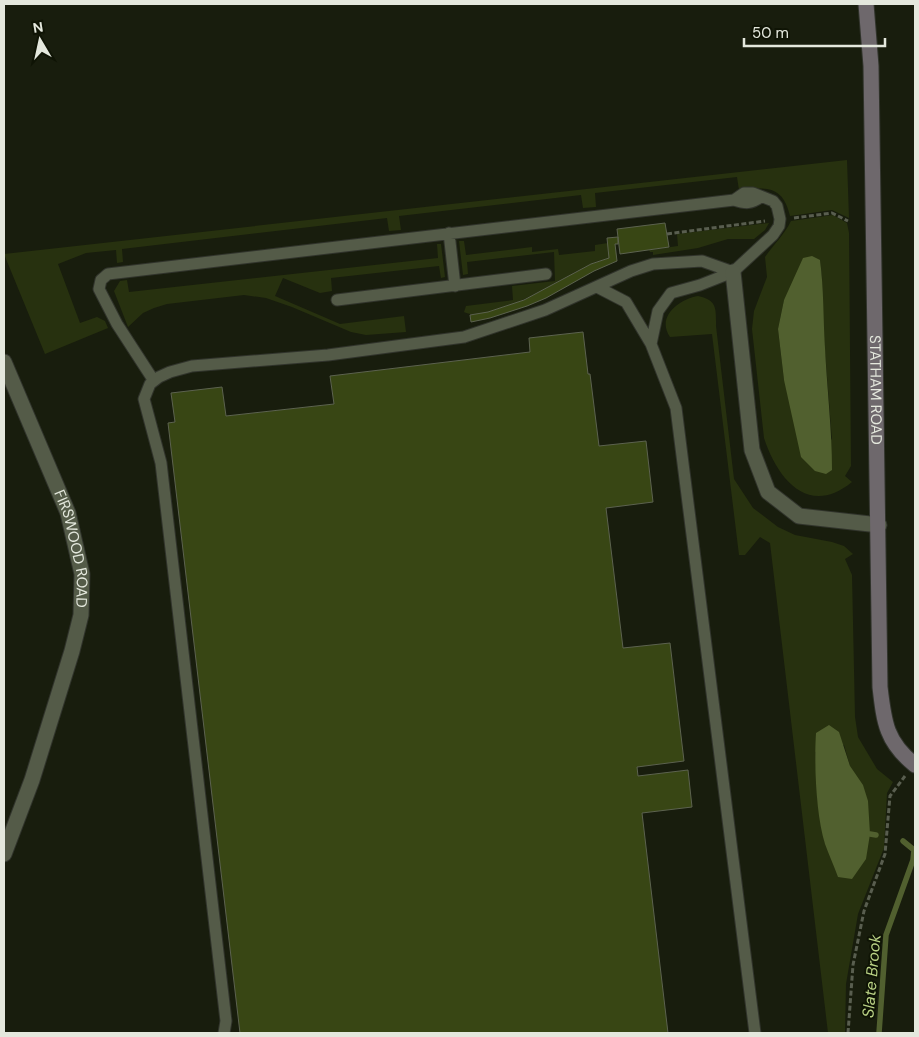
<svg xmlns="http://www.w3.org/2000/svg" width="919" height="1037" viewBox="0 0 919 1037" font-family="'DM Sans',sans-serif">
<rect width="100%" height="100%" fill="#181d0d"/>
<path fill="#27310f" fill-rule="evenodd" d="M847,160L849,218L832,210L790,216C783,185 766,187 739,190L737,177L595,193L596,207L583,208L581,195L399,216L401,230L389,231L387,218L122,249L123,262L117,263L116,250L86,253L58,264L80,323L97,317L105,321L108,328L45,354L4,254Z
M833,215L847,223L849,233L851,466L845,476L852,482C808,518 777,478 764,438L752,329L754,311L767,277L765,257C774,244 784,235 791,221ZM820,260L822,277L823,326L832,440L784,380L778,329L784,300Z
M769,223L765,230L754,239H728L698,248L653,255V252H650L649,250L678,246L677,234Z
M459,241H464L466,255L532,247V252L558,249L559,255L595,251V245L608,243L609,258C603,260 597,261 591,264C566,275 490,326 464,312L466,306L513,300L512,286L555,281L554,252L467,262L468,274L463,275Z
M437,244H441L445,277L441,278L439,266L331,278L332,291L320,293L283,278L275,296L340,324L404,316L406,332L366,335L351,332L292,307L266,298L244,295L167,304L154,308L143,313L128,327L114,291L120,281L127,280L129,292L438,258Z
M698,296C717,300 716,308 716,326L734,479L753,508L778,527L795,535L832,542L844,546L853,554L845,559L852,575L855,717L858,737L877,769L893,782L887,793L884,848L858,914L846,984L845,1033H828L770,543L760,537L745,555H739L712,334L670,337C656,317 679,299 698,296ZM844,745L850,766L825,843L818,803L815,752Z"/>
<path fill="#51602f" d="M812,256L820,260C824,289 823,319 825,348C827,389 832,430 832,470L826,474L815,471L801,457L784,380L778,329L784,300L803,258Z
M829,725L839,732L850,766L863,785L868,801L870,834L866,859L852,879L838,877C834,866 829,855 825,844C816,815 814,764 816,733Z"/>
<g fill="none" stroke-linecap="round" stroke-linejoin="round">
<path stroke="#51602f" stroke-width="5.5" d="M870,834L876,835
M879,1033L886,935L913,860L914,850L903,841"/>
</g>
<path fill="#384614" stroke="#5c624f" d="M665,223L669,247L620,254L617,229Z
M618,237V244H615L617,261L594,271L546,298L527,306L490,318L471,322L470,315L488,312L524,300L591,264L609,258L607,238Z
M583,332L588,374H590L599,446L646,441L653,502L606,508L623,648L670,643L684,761L637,767L638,776L688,770L692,807L642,813L668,1033H240L168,423L175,422L171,393L222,387L226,416L334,404L330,376L530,352L529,338Z"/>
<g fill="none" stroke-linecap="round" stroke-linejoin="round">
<g stroke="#31342c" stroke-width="13">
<path id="lane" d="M449,233L455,286
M597,287L626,302L651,344L676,408L755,1033
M337,300L546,274
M651,344L658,311L671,293L700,285L733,272L773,235L779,226L780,219L777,206L773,201L753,193H744L734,200
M154,381L117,324L99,289L101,280L108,274L734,200C746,204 751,204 761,197
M224,1033L226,1021L161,463L144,399L150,384L159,377L170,372L192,366L328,355L464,337L545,310L631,271L653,264L702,261L733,272"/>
</g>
<g stroke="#31342c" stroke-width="17">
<g id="street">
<path d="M733,272L752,450L768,492L799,516L879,525"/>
<path id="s1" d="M4,362L68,513L82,574L81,615L72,651L32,780L4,854"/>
</g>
</g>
<g stroke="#31342c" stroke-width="17">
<g id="secondary">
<path id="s2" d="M866,4L871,66L880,687C884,722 886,742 915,765"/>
</g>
</g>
<path stroke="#595e4f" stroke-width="3" stroke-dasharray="5 2.5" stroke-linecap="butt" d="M794,218L832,213L848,221
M667,234L765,221
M848,1033L853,965L864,911L885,854L890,796L905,776"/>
<use href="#lane" stroke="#545b48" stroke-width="11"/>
<use href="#street" stroke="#545b48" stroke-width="15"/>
<use href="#secondary" stroke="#6e686c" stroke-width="15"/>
</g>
<g text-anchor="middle" stroke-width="4" stroke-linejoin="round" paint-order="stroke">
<g font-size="15" fill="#e4e8dd" stroke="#0f1405">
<text dy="5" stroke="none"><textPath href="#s2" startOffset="386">STATHAM ROAD</textPath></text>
<text dy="5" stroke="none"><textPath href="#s1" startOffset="200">FIRSWOOD ROAD</textPath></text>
</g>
<g font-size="16" font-style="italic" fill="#bbd386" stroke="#0f1405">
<text transform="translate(871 976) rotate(-85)" y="6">Slate Brook</text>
</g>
</g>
<rect width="919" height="1037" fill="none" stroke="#e4e8dd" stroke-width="10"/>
<g transform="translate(40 40) rotate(351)" stroke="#0f1405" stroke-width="4" paint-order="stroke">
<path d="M0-4L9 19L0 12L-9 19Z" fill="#e4e8dd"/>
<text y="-8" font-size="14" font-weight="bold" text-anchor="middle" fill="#e4e8dd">N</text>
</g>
<path d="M744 38v8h141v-8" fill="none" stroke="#e4e8dd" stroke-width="2.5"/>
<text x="752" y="38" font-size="15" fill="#e4e8dd" stroke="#0f1405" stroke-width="4" paint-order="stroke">50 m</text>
</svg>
